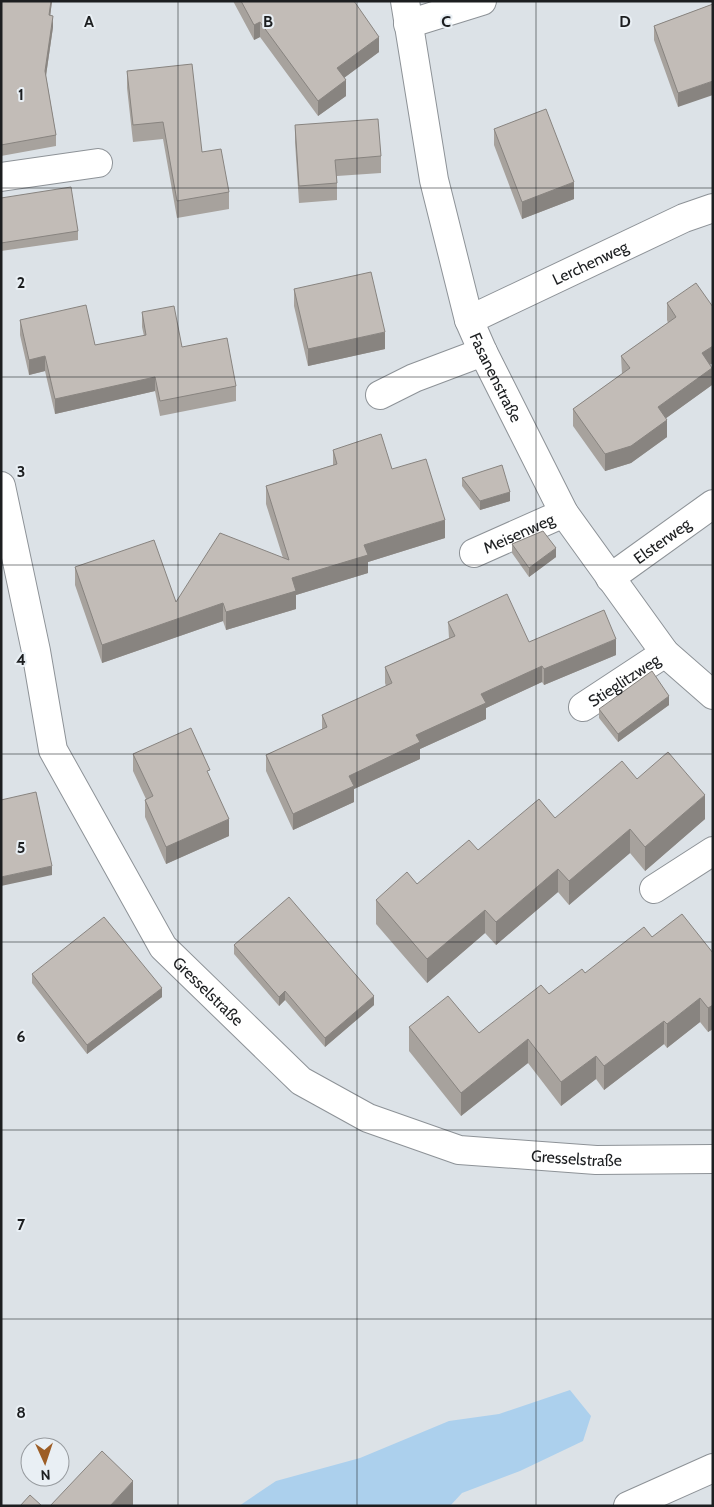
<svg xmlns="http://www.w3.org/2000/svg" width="714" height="1507" viewBox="0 0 714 1507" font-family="Cabin,sans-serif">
<rect width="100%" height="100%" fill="#dce2e7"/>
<path fill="#acd0ed" d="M570,1390L591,1416L583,1441L520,1471L462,1493L450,1506H239L276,1481L360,1458L449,1421L499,1414Z"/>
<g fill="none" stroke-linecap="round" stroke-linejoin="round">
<g stroke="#8d9297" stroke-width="30">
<g id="minor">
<path id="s1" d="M405,1L434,180L469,320L483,352L564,513L665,653L713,695"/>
<path d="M408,24L482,1"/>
<path d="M1,177L98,163"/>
<path id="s2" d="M469,320L684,218L713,208"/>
<path d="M380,395L414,378L483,352"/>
<path id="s3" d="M1,486L36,651L53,750L163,947L301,1081L368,1118L459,1150L596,1160L713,1159"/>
<path id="s4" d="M474,553L564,513"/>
<path id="s5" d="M610,578L713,504"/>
<path id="s6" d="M583,707L665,653"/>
<path d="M654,889L713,851"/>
<path d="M628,1506L713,1468"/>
</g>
</g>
<use href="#minor" stroke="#fff" stroke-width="28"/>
</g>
<path fill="#a7a29d" d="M1,1H52L50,16L53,27L46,76L56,135V146L1,156Z
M233,1H354L379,52L344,78L346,96L318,116L260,37L254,40Z
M713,4L678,107L654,40V26Z
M127,71L202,152L229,192V209L177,218L163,139L133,142L127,88Z
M295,125L381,156V173L337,176V200L299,203L295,142Z
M494,129L574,199L522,219L494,145Z
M1,198L78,231V240L1,251Z
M294,289L385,349L308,366L294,306Z
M667,303L713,307V363L710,364L712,385L666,418L667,437L631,463L605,471L573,426V409L622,374L621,356L668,323L667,320Z
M142,312L182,347L236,386V401L160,416L155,391L55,414L45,371L29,375L20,335V320L95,345L144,336L142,327Z
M333,450L392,469L445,538L368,562V573L296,595V609L226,630L223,621L102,663L75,585V567L176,602L283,558L266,504V486L333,465Z
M462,478L510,501L480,510L462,486Z
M512,544L556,557L529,577L512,553Z
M448,622L529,642L616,655L544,685L542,682L486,708V719L420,749V759L354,789V802L293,830L266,771V755L322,730V715L386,686L385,683V667L449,638Z
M669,705L618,742L599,718V709Z
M133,754L210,778L229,836L166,864L145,817V800L146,799L133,771Z
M637,779L705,819L645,871L630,853L569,905L558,892L496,945L485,933L427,983L376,924V900L417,884L478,850L555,818Z
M652,937L713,953V1029L708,1032L700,1022L667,1048L664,1044L604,1090L596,1079L561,1106L528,1063L461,1116L409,1051V1027L479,1033L549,994L585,973Z
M234,945L374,1005L325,1047L285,1000L279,1006L234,954Z
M32,974L162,997L87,1054L32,983Z"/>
<path fill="#888480" d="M51,1H52L49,26V15Z
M53,16V27L45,82V71Z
M260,22V37L254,40V25Z
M379,37V52L337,83V68Z
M346,80V96L318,116V101Z
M713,81V95L678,107V93Z
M574,182V199L522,219V202Z
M385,332V349L308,366V349Z
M713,346V363L702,370V353Z
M45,356V371L29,375V360Z
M712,368V385L658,424V407Z
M155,377V391L55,414V399Z
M667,420V437L631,463L605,471V454Z
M510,492V501L480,510V501Z
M445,520V538L368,562V573L296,595V609L226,630V612L292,578L364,545Z
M556,548V557L529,577V568Z
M223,603V621L102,663V645Z
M616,639V655L544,685V669Z
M542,666V682L486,708V719L420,749V759L354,789V802L293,830V814L349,776L481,694Z
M669,696V705L618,742V734Z
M705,795V819L645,871V847Z
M229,819V836L166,864V847Z
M630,829V853L569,905V881Z
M52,866V875L1,886V877Z
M558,869V892L496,945V922Z
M485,910V933L427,983V959Z
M162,988V997L87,1054V1045Z
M285,991V1000L279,1006V997Z
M374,996V1005L325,1047V1038Z
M700,998V1022L667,1048V1024Z
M713,1005V1029L708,1032V1008Z
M664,1021V1044L604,1090V1066Z
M528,1039V1063L461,1116V1093Z
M596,1056V1079L561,1106V1082Z
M133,1481V1505L132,1506H110Z"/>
<path fill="#c2bcb7" stroke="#888480" d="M1,1H51L49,15L53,16L45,71L56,135L1,145Z
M241,1H354L379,37L337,68L346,80L318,101L260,22L254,25Z
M713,4V81L678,93L654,26Z
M192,64L202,152L221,149L229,192L177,201L163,122L133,125L127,71Z
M546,109L574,182L522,202L494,129Z
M378,119L381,156L335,160L337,183L299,186L295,125Z
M71,187L78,231L1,243V198Z
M371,272L385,332L308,349L294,289Z
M696,283L713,307V346L702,353L712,368L658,407L667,420L631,446L605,454L573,409L630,368L621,356L676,317L667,303Z
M86,305L95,345L146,335L142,312L174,306L182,347L227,338L236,386L160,401L155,377L55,399L45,356L29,360L20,320Z
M381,434L392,469L426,459L445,520L364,545L368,555L292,578L296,591L226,612L223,603L102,645L75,567L154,540L176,602L220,533L289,560L266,486L337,464L333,450Z
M502,465L510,492L480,501L462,478Z
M543,531L556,548L529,568L512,544Z
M507,594L529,642L604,610L616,639L544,669L542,666L481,694L486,703L416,735L420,742L349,776L354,786L293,814L266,755L327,727L322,715L392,683L385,667L455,636L448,622Z
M652,671L669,696L618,734L599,709Z
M191,728L210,770L207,771L229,819L166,847L145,800L153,796L133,754Z
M668,752L705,795L645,847L630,829L569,881L558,869L496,922L485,910L427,959L376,900L407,872L417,884L469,840L478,850L539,799L555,818L622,761L637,779Z
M36,792L52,866L1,877V800Z
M289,897L374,996L325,1038L285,991L279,997L234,945Z
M682,914L713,953V1005L708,1008L700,998L667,1024L664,1021L604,1066L596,1056L561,1082L528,1039L461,1093L409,1027L448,996L479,1033L541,985L549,994L582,969L585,973L644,927L652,937Z
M104,917L162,988L87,1045L32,974Z
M102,1451L133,1481L110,1506H50Z
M30,1495L42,1506H20Z"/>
<path fill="none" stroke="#1c1e20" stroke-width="1" stroke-opacity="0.55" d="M178,1V1506M357,1V1506M536,1V1506M1,188H713M1,377H713M1,565H713M1,754H713M1,942H713M1,1130H713M1,1319H713"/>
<g text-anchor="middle" stroke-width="4" stroke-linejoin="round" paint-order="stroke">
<g font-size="16" fill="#1c1e20" stroke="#e9eff4">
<text dy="6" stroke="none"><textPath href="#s2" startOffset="134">Lerchenweg</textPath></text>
<text dy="6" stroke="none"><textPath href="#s1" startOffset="389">Fasanenstraße</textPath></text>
<text dy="6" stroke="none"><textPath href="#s4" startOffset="49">Meisenweg</textPath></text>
<text dy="6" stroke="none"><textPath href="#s5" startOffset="64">Elsterweg</textPath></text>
<text dy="6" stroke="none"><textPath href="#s6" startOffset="49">Stieglitzweg</textPath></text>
<text dy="6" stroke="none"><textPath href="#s3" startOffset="558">Gresselstraße</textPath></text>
<text dy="6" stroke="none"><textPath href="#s3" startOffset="978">Gresselstraße</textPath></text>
</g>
</g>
<g font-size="16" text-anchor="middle" font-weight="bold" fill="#1c1e20" stroke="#e9eff4" stroke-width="4" stroke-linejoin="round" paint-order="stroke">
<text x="89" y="27">A</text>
<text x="268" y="27">B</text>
<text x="446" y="27">C</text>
<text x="625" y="27">D</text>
<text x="21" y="100">1</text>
<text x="21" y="288">2</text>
<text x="21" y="477">3</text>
<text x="21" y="665">4</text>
<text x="21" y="853">5</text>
<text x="21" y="1042">6</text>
<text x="21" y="1230">7</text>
<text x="21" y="1418">8</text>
</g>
<rect width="714" height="1507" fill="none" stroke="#1c1e20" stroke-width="5"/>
<g transform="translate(45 1462) rotate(177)"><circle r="24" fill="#e9eff4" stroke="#979b9f"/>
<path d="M0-4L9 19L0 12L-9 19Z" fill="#9d5e26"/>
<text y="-8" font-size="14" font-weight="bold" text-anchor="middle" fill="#1c1e20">N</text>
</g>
</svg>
